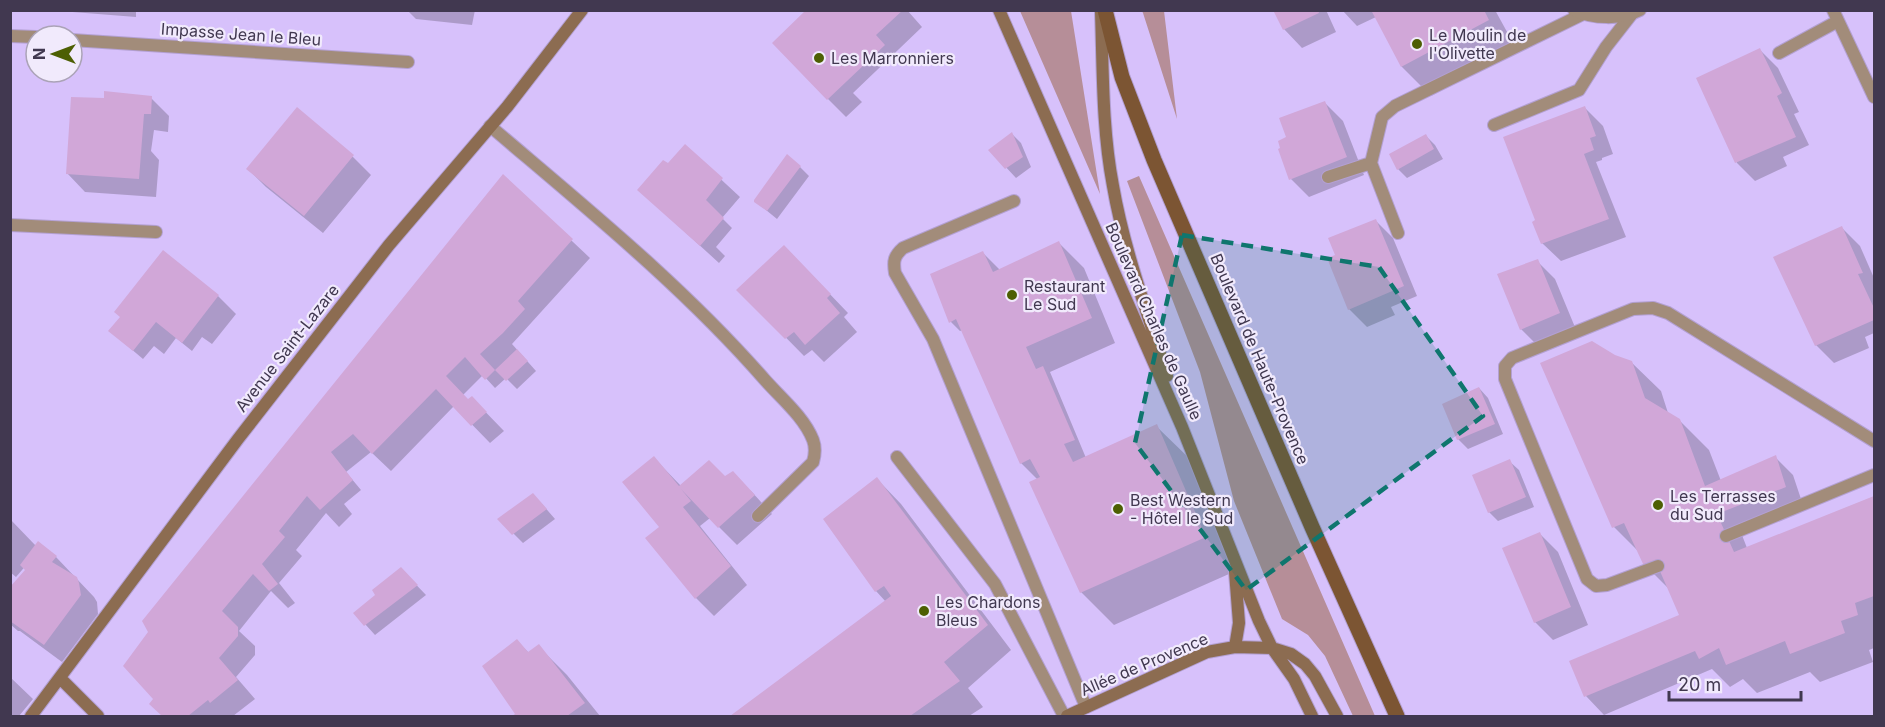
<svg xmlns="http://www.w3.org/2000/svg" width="1885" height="727" viewBox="0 0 1885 727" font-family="Inter,sans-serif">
<rect width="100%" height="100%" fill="#d7c1fb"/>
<path fill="#b68e98" d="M1020,11H1071L1100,194Z
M1142,11H1164L1177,119L1143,13Z
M1139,176L1375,716H1353L1325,656L1308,635L1282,619L1234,501L1200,372L1127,181Z"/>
<path fill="#0003" d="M47,10H136V17Z
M407,10H475L472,25L416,19Z
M808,10H907L922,27L853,93L862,102L846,117L828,99Z
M1275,10H1326L1336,32L1302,48L1284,29Z
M1342,10H1495L1517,50L1431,96L1402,67L1376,17L1357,26Z
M1760,50L1778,68L1799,112L1794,114L1809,145L1783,157L1787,166L1755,181L1737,163L1698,79Z
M151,98L169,116L168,132L154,130L151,151L159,160L156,197L85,192L67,173Z
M1325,103L1343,121L1364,175L1309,197L1291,179L1283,148L1286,139Z
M1585,108L1603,126L1613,154L1602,158V160L1596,162L1626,237L1561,261L1542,243L1536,220Z
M297,109L353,157L371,175L323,233L266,187L248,169Z
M1012,134L1021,143L1031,167L1016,178L990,150Z
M1426,136L1435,145L1443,159L1407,178L1398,169Z
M685,146L740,197L722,218L732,228L716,247L725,256L719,263L639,190L668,166Z
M800,167L809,176L777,219L755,201Z
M503,176L590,258L512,344L536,371L517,389L506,378L495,388L483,375L463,395L468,401L472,398L504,431L490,443L454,406L391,471L371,452L346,472L361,490L344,504L352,514L339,527L326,513L296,550L302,556L279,583L295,603L288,608L271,591L239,631L255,646V655L236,677L255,699L233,716H164L151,704Z
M1375,220L1393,238L1417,296L1391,307L1395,315L1367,327L1349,309Z
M1842,228L1860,246L1874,278V333L1865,337L1869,348L1834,363L1816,345Z
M1059,243L1084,268L1115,343L1050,372L1086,458L1156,426L1190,459L1238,570L1114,625L1081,592L1038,480L1021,463L963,330L960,331L951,322L932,275L983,253L1000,270Z
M163,252L218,296L236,314L212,344L202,337L192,351L176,338L164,354L154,346L143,359L110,331L121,317Z
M1537,261L1555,279L1577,332L1539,347L1521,329Z
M802,265L848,313L844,317L857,332L824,362L812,350L804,356L739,290Z
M1615,357L1631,362L1661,391L1668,413L1679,420L1709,450L1721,481L1775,457L1793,475L1803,505L1740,530L1747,548L1874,497V648L1869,650L1873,662L1820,682L1810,672L1757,693L1743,679L1730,687L1712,669L1604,715L1586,696L1571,662L1685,623L1671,591L1645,565L1639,552L1614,527Z
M1479,388L1488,398L1503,434L1468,449L1458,439Z
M654,458L681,486L725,478L751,491L772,514L737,545L710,518L700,526L747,585L714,616L696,598L661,527Z
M1509,461L1519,470L1534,507L1498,521L1489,512Z
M877,479L901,504L1011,650L968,688L983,707L969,716H733L886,602L876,591Z
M542,504L555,519L523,543L499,519Z
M10,519L36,546L56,557L94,597L97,602L98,614L62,662L20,631H18L10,624V589L30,565L28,563L16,577L10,572Z
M1540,534L1558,552L1588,625L1553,640L1535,622Z
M401,569L426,595L375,635L355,613L377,595Z
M517,641L529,653L538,646L567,675L600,716H515L517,715Z
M10,677L33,699L19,716H10Z"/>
<path fill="#d1a7d8" d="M806,10H903L876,35L885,45L827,100L772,43Z
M1273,10H1318L1319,13L1283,30Z
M1371,10H1484L1489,20L1401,67Z
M1760,48L1782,93L1777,96L1796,137L1735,163L1696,78Z
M104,91L152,96L151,114H144L139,179L66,174L71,97L104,98Z
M1325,101L1347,157L1289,180L1278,149L1280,148L1278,141L1286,137L1279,118Z
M1585,106L1596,136L1590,138L1594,150L1584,154L1609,219L1541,244L1532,222L1535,220L1503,137Z
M297,107L354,155L304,216L246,169Z
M1012,132L1023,157L1005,169L988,150Z
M1426,134L1434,149L1397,170L1389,154Z
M685,144L723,178L706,200L724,218L700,246L637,190L663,160L668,163Z
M787,154L801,166L767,211L754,202V200Z
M503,174L573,239L518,301L525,309L503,333L480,354L495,370L485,380L465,357L446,376L468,399L472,396L487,412L471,426L436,389L372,454L353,434L331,452L353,480L320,510L307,496L279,531L285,537L262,564L278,584L269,591L253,574L222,611L238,627V636L219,658L238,680L210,703L208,700L188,716H162L149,704L153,699L123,666L148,632L142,621Z
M1376,219L1404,286L1348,310L1327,258L1335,255L1328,238Z
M1842,226L1863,273L1858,274L1874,308V320L1815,346L1773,257Z
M1059,241L1092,318L1026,347L1036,369L1043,366L1075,440L1064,444L1073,462L1157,424L1206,537L1080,593L1029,482L1040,477L1030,459L1020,464L956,319L949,323L930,274L983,251L993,272Z
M784,245L831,294L827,298L840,313L805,345L794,332L785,339L736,290Z
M163,250L219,295L182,343L156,322L133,351L108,331L120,317L114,312Z
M1538,259L1560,313L1520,330L1497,274Z
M1592,341L1615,355L1632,361L1645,398L1680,419L1705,486L1776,455L1786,487L1717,514L1734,552L1874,496V596L1855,603L1858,615L1841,621L1845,633L1790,654L1785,641L1726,665L1719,648L1699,659L1695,651L1584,697L1569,661L1679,615L1656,562L1644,566L1624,523L1612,528L1540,363Z
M517,349L528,361L506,381L495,370Z
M1479,387L1495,424L1457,440L1442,404Z
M654,456L679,486L709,460L725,476L733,471L755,495L718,528L681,489L691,501L683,507L731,566L695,599L645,538L659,527L622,482Z
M1510,459L1526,497L1488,513L1472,475Z
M877,477L988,625L944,662L960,681L910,716H730L891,596L884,586L875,592L823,519Z
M533,493L547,509L512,535L497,519Z
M1540,532L1571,607L1534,623L1502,548Z
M38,541L57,556L52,562L77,577L79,583L81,595L44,645L10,621V587L25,570L20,565Z
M401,567L418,585L364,626L353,613L375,595L372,590Z
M517,639L528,652L539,644L585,703L567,716H512L515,714L482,666Z"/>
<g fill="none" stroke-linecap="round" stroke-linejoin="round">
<g stroke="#b3a0d2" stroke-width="14">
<path id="lane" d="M1833,10L1874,97
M1779,53L1838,21
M1494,125L1579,90L1606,47L1631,15
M490,126C585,207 683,286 765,380C781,398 804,417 813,440C816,448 815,455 813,462L758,516
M1328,177L1371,163
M1014,201L903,248C894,256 893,261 895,273L933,339L1086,707
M10,225L156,232
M1398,233L1371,163L1382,117L1395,106L1583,14
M897,457L995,584L1064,716
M1726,536L1874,475
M1658,566L1607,585L1596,586L1587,579L1505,379V366L1512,358L1633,309L1653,308L1668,313L1874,441"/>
</g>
<g stroke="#b3a0d2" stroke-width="14">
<path id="street" d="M1574,10C1593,19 1621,20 1640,10
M10,36L36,37
M72,40L408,62"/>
</g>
<g stroke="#b3a0d2" stroke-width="14">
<path id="secondary" d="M999,10L1182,427L1259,621L1272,648L1294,679L1312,716
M1101,12C1103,69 1102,129 1113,186C1124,250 1148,314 1167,376
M1235,647L1239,623L1235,572
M60,678L98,716
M31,716L238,439L389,245L507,107L582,10
M1067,716L1207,652L1235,647L1272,648L1291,654L1305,664L1315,676L1337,716"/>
</g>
<g stroke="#b3a0d2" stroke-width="17">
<path id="primary" d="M1105,10L1122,77L1154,160L1312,527L1397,716"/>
</g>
<use href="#lane" stroke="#a28c7a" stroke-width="12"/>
<use href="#street" stroke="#a28c7a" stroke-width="12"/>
<use href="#secondary" stroke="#8c6c51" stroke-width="12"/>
<use href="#primary" stroke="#7c5533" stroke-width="15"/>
</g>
<path fill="#0f766e" fill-opacity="0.2" stroke="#0f766e" stroke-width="4.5" stroke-dasharray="12 8" stroke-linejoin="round" d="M1182,235L1379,267L1483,416L1246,590L1135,443Z"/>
<g fill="#4d5f03" stroke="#f1eafc" stroke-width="2">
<circle cx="1417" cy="44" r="6"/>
<circle cx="819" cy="58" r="6"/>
<circle cx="1012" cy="295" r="6"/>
<circle cx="1658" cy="505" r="6"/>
<circle cx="1118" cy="509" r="6"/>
<circle cx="924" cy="611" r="6"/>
</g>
<g text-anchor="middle" stroke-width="4.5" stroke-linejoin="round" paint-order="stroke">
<g font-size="16" fill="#413850" stroke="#f1eafc">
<text transform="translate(241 34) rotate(4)" y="6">Impasse Jean le Bleu</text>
<text transform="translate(1154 321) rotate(66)" y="6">Boulevard Charles de Gaulle</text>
<text transform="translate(287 348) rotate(-52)" y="6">Avenue Saint-Lazare</text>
<text transform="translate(1260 359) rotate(67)" y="6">Boulevard de Haute-Provence</text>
<text transform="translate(1144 664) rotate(-23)" y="6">Allée de Provence</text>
</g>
<g font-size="16" fill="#413850" stroke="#f1eafc" text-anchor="start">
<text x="1429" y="41">Le Moulin de<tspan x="1429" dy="18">l'Olivette</tspan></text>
<text x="831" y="64">Les Marronniers</text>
<text x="1024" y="292">Restaurant<tspan x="1024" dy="18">Le Sud</tspan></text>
<text x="1670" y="502">Les Terrasses<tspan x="1670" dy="18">du Sud</tspan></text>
<text x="1130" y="506">Best Western<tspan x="1130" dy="18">- Hôtel le Sud</tspan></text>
<text x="936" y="608">Les Chardons<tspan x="936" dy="18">Bleus</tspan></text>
</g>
</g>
<rect width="1885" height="727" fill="none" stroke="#413850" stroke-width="24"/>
<g transform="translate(54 54) rotate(270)"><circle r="28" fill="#f1eafc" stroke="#aba3b7" stroke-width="1.5"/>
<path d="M0-4.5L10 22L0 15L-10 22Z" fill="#4d5f03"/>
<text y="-9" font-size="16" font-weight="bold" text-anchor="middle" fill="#413850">N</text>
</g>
<path d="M1669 691v9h132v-9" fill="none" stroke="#413850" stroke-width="3"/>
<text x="1678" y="691" font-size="18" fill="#413850" stroke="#f1eafc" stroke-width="4.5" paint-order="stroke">20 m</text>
</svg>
